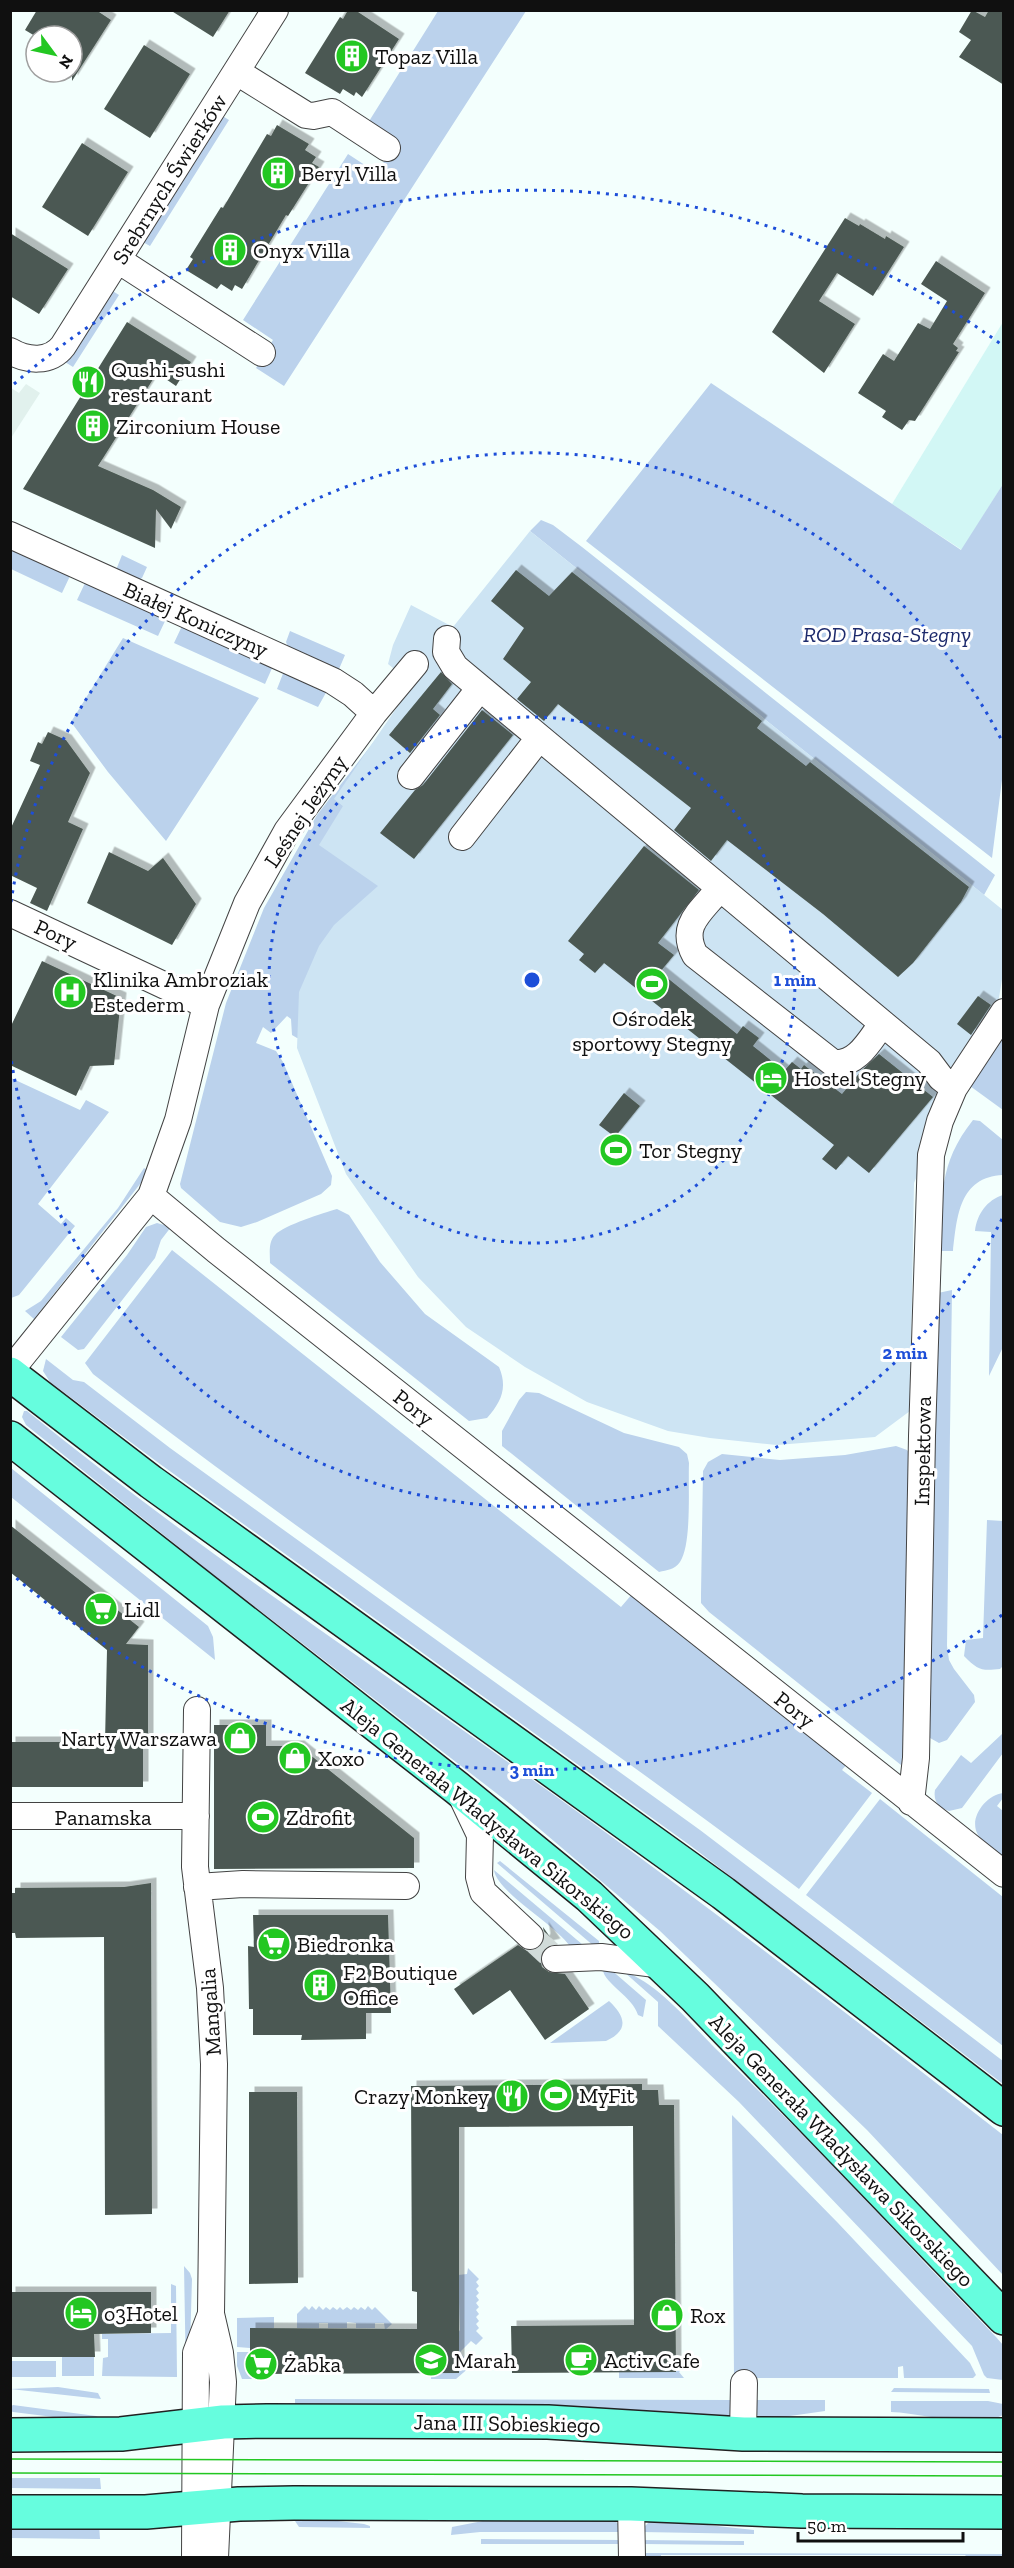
<svg xmlns="http://www.w3.org/2000/svg" width="1014" height="2568" viewBox="0 0 1014 2568" font-family="'Zilla Slab',serif">
<defs>
<filter id="shadow"><feDropShadow dx="5.5" dy="-5.5" stdDeviation="0" flood-color="#0004"/></filter>
</defs>
<rect width="100%" height="100%" fill="#f3fffd"/>
<path fill="#d2f7f5" d="M1003,322V484L962,550L892,504Z"/>
<path fill="#bbd2ec" d="M438,11H526L284,386L256,368L273,340L243,320L348,154L377,173L395,144L366,126Z
M221,115L229,120L150,246L141,241Z
M111,290L119,295L73,367L65,362Z
M711,383L961,550L1003,484L1004,764L992,858L586,541Z
M541,520L553,525L582,547L995,875L984,895L530,531Z
M11,546L70,576L62,593L11,569Z
M122,555L147,567L142,578L138,580L116,570Z
M85,583L166,619L158,636L77,600Z
M182,626L273,666L265,684L174,643Z
M290,631L345,655L339,669L288,647L286,642Z
M123,638L259,698L166,841L108,772L71,722Z
M284,671L328,689L318,707L277,689Z
M428,672L335,799L380,836L390,888L319,1040L297,1038L292,1035L291,1019L287,1016L271,1033L263,1027L256,1043L276,1051L283,1062L332,1176L331,1185L321,1194L257,1222L241,1227L220,1222L181,1188L180,1184L226,1003L264,908L317,815Z
M1003,1022V1110L970,1086Z
M11,1078L80,1110L86,1100L109,1112L38,1204L61,1224L66,1218L75,1226L19,1295L11,1298Z
M973,1120L980,1121L1003,1140V1175C959,1177 957,1217 953,1251H940C942,1198 938,1164 973,1120Z
M144,1168L149,1171L144,1179L34,1319L25,1311L41,1301L118,1208Z
M1003,1195V1347L989,1376L991,1232L975,1231C977,1214 987,1200 1003,1195Z
M337,1209L349,1215L380,1262L425,1314L499,1367C508,1388 501,1402 487,1418L469,1421L270,1263C270,1254 268,1242 275,1235C284,1225 324,1213 337,1209Z
M157,1223L171,1227L161,1240L155,1258L84,1349L78,1350L61,1337L127,1255L146,1227Z
M172,1250L621,1607L633,1593L847,1764L842,1770L872,1793L799,1889C567,1714 324,1552 93,1374L85,1363Z
M952,1290L947,1646L949,1660L954,1669L974,1695L975,1702L947,1740L939,1743L930,1738L928,1732L938,1293Z
M46,1359L73,1380L84,1382L170,1448L700,1830L1003,2061V2084L691,1846L160,1464L50,1382L43,1371Z
M526,1392L539,1393L624,1433L679,1447L687,1454L689,1463C688,1487 692,1544 680,1562C674,1570 667,1570 659,1572L502,1446V1431L519,1400Z
M24,1411H27C202,1553 392,1678 575,1810C720,1915 862,2025 1003,2135V2275L867,2130L660,1931L509,1803L205,1568L26,1425L22,1417Z
M896,1446L907,1450L913,1459L907,1757L901,1765L709,1612L701,1603V1595L703,1471L708,1462L722,1454L780,1460L845,1455Z
M11,1468L208,1626L213,1637L215,1660L11,1497Z
M987,1520L1003,1521L1004,1665L1000,1669C981,1671 978,1670 964,1656L966,1640L983,1638Z
M1003,1730V1753L962,1808L949,1811C939,1808 933,1802 935,1790L961,1755L971,1763L1002,1734Z
M1003,1793V1798L997,1806L1003,1811V1856C996,1850 983,1844 978,1835C968,1818 986,1795 1003,1793Z
M880,1799L1003,1897V2046L806,1895Z
M500,1861L599,1941V1946L595,1947L497,1863Z
M494,1870L589,1950L570,1946C553,1923 497,1892 494,1870Z
M609,1968L646,2000L643,2017L638,2015C633,1997 604,1983 603,1970Z
M623,1971C658,1983 690,2023 716,2049C813,2142 903,2241 996,2337L1003,2345V2380L987,2378L984,2375L972,2346L739,2102L658,2026V2002Z
M609,2001C625,2016 630,2030 606,2041L550,2043Z
M732,2115L838,2223L970,2363L976,2375L973,2378H904L903,2366L898,2367V2378H734Z
M184,2266L190,2273L192,2279L189,2380L186,2379Z
M468,2268L479,2279L476,2282L479,2286L476,2289L479,2293L476,2296L479,2300L476,2303L479,2307L476,2310L479,2314L476,2317L479,2321L476,2324L479,2328L476,2331L483,2338L476,2345L471,2341L460,2352L471,2366L456,2379H431V2373L460,2330L458,2275L467,2274Z
M171,2284L176,2286L177,2377L102,2376L103,2358L108,2357V2339H102V2334L171,2333Z
M305,2306L309,2310L312,2306L316,2310L319,2306L323,2310L326,2307L330,2310L333,2307L337,2310L340,2307L343,2310L347,2307L351,2310L354,2307L358,2310L361,2307L365,2310L368,2306L372,2310L375,2307L392,2324L385,2330L384,2323H375V2328H356V2323L347,2322V2328H328V2323H319V2328H297V2314Z
M274,2317V2328L250,2348L237,2347V2318Z
M237,2352H250L265,2374V2379H242L237,2366Z
M62,2357H94V2376H62Z
M10,2361H56V2377H11Z
M676,2363L682,2369L679,2372L684,2378H619V2372H676Z
M58,2387L98,2393L101,2399L10,2389Z
M894,2388L989,2389L990,2393L891,2392Z
M295,2399L734,2400L732,2413L725,2420L295,2408Z
M754,2400H825V2411L762,2420L756,2414Z
M891,2401H988L1003,2404V2415C974,2430 923,2413 891,2412Z
M13,2405L96,2416L100,2418L94,2422L13,2412L11,2411L10,2407Z
M11,2478H100L101,2489L11,2488Z
M294,2516L364,2524L370,2526V2528L299,2527L295,2521Z
M612,2517L618,2524L621,2532H480L451,2535L452,2527L498,2518Z
M652,2519L754,2530V2534L642,2532L645,2526Z
M11,2525H99L100,2539L11,2538Z
M481,2539L621,2540V2544H481Z
M642,2540L731,2541H744V2545L643,2544Z
M642,2553L1003,2554L1004,2557H967L965,2555H661V2557L643,2558Z"/>
<path fill="#cde4f3" d="M530,531L1003,910V973L997,1010L954,1088L914,1183L910,1411L875,1437L777,1445L710,1438L668,1431L587,1402L525,1367L466,1327L418,1277L346,1174L297,1048L299,992L319,946L334,925L378,886L319,845L343,806L334,799L413,684L388,664L393,645L411,605L453,627Z"/>
<path fill="#e1f1ed" d="M26,384L40,393L11,438V388L19,393Z"/>
<path fill="#4c5952" filter="url(#shadow)" d="M37,10H96L111,20L72,81V36H35L25,30Z
M170,10H230L213,37Z
M348,10H355L399,39L362,97L356,92L354,96L343,89L340,94L305,73L340,17L343,19Z
M972,10L985,17L989,10H1004V85L959,57L971,40L959,32Z
M144,45L190,74L150,138L104,109Z
M277,125L309,144L305,150L316,157L312,163L319,167L288,216L286,215L242,289L235,285L232,291L221,284L217,289L186,270L193,259L190,257L221,207L223,208L267,134L271,136Z
M82,143L128,172L88,236L42,207Z
M845,218L859,226L860,224L885,239L886,236L904,247L873,296L837,273L819,301L855,324L824,373L772,332Z
M10,233L68,269L39,314L10,296Z
M936,261L985,293L953,344L958,348L956,351L959,352L915,421L909,420L902,430L882,417L886,411L858,393L883,354L894,361L918,323L930,329L947,301L921,284Z
M127,322L191,362L176,386L157,373L98,466L153,490L181,507L171,529L156,509L155,548L23,489Z
M516,570L549,596L572,572L762,721L757,728L806,766L810,762L969,887L961,902L913,963L898,977L823,914L727,840L711,861L674,830L691,808L558,704L544,721L517,699L531,682L503,659L524,628L491,601Z
M441,672L452,684L433,709L440,715L410,753L389,735Z
M482,710L513,735L414,859L380,833L415,790L423,785Z
M48,732L66,740L90,773L68,822L83,829L47,911L30,903L37,888L10,875V830L40,765L30,761L38,742L42,744Z
M644,846L699,890L658,943L674,955L660,972L737,1034L743,1026L759,1038L753,1046L784,1071L792,1062L801,1069L804,1065L842,1094L861,1071L879,1054L933,1097L869,1173L848,1156L836,1170L822,1159L834,1145L604,963L595,973L579,960L584,954L568,941Z
M109,852L148,871L163,858L196,904L172,945L87,903Z
M42,961L121,998L114,1065L90,1066L76,1096L10,1065V1028Z
M978,996L991,1005L971,1035L957,1024Z
M624,1093L640,1106L615,1137L599,1125Z
M10,1525L139,1627L126,1644L148,1645V1742H143V1787H10V1742H105L107,1650L10,1572Z
M214,1725H266V1746H299L414,1838V1868L214,1869Z
M151,1883L152,2214L105,2215L104,1937L16,1938L15,1933H10V1893H15V1888L124,1887Z
M253,1915H388L391,2013H366V2039L301,2040L302,2035H253V2009H249L248,1946L254,1947Z
M543,1927L555,1944L547,1946L542,1952L540,1959L542,1967L549,1972L565,1974L589,2009L545,2040L510,1990L473,2015L454,1989L518,1945L527,1951L540,1947L545,1939Z
M642,2084V2090H658L659,2105H674L676,2372L512,2373L511,2326L634,2325L633,2126L459,2127V2373L250,2374V2328L417,2329V2292L412,2291L411,2086Z
M249,2092H297L298,2283L249,2284Z
M10,2292H151V2333L94,2334L95,2357H10Z"/>
<g fill="none" stroke-linecap="round" stroke-linejoin="round">
<path stroke="#d1dbd9" stroke-width="26" stroke-dasharray="26 13" stroke-linecap="butt" d="M530,1936L555,1959"/>
<g stroke="#434343" stroke-width="28">
<path id="minor" d="M237,72L306,115L313,116L332,112L387,148
M118,260L262,353
M10,351C27,361 50,363 63,346L275,10
M10,535L333,681L353,694L374,713
M447,639L446,652L455,667L929,1062L941,1078L954,1088
M411,776L480,688
M462,837L539,738
M719,889C701,912 679,925 695,955L833,1063C857,1066 870,1040 882,1024
M10,913L206,1005
M151,1196L216,1250L1004,1874
M10,1371L151,1196L178,1120L206,1005L247,903L287,831L374,713L415,664
M197,1710L195,1867L210,1988L214,2064L211,2314L220,2353L223,2382L215,2558
M460,1793L480,1835L479,1877L483,1892L530,1936
M911,1802L916,1758L922,1436L931,1155L940,1121L954,1088L1004,1012
M10,1816H196
M197,1887L243,1884L406,1886
M555,1959L601,1957L663,1965
M743,2434L744,2383
M631,2504L632,2558
M195,2558L196,2353L211,2314"/>
</g>
<g stroke="#212121" stroke-width="36">
<path id="major" d="M10,1374L151,1482L723,1893L1004,2109
M10,1438L457,1788L589,1896L695,1997L1004,2318
M10,2435L121,2434L223,2422L267,2421L548,2422L743,2434L1004,2435
M10,2512H146L239,2504L294,2503L631,2504L802,2511L1004,2512"/>
</g>
<use href="#minor" stroke="#fff" stroke-width="26"/>
<use href="#major" stroke="#66fdde" stroke-width="33"/>
<path stroke="#23c722" stroke-width="1.5" d="M10,2459L1004,2462
M10,2473L1004,2476"/>
</g>
<g fill="none" stroke="#1d4ed8" stroke-width="3" stroke-dasharray="3 6">
<circle cx="532" cy="980" r="263"/>
<path d="M1002 1219A527 527 0 0 1 11 1058M11 902A527 527 0 0 1 1002 741"/>
<path d="M1002 1615A790 790 0 0 1 14 1576M14 384A790 790 0 0 1 1002 345"/>
</g>
<defs>
<g id="building-disc" transform="scale(1.725)"><circle r="9.5" fill="#23c722" stroke="#fff"/><path d="M-4-6H4V6H1V3H-1V6H-4ZM-2.5-4.3h1.7v1.8h-1.7ZM.8-4.3h1.7v1.8H.8ZM-2.5-1h1.7V.8h-1.7ZM.8-1h1.7V.8H.8Z" fill="#fff"/></g>
<g id="restaurant-disc" transform="scale(1.725)"><circle r="9.5" fill="#23c722" stroke="#fff"/><path d="M-5-6h1v4h1v-4h1v4h1v-4h1v5L-1.5 .5V6h-2V.5L-5-1ZM5-6V6H3V1.5H1.5Q1.5-4 5-6Z" fill="#fff"/></g>
<g id="stadium-disc" transform="scale(1.725)"><circle r="9.5" fill="#23c722" stroke="#fff"/><path d="M0-5a6.5 5 0 1 0 0 10a6.5 5 0 1 0 0-10ZM-3.5-1.8h7v3.6h-7Z" fill="#fff"/></g>
<g id="hospital-disc" transform="scale(1.725)"><circle r="9.5" fill="#23c722" stroke="#fff"/><path d="M-5-5h3v3.5h4V-5h3V5h-3V1.5h-4V5h-3Z" fill="#fff"/></g>
<g id="hotel-disc" transform="scale(1.725)"><circle r="9.5" fill="#23c722" stroke="#fff"/><path d="M-6-4.5h1.5V1H6V5H4.5V3h-9V5H-6ZM-4 0a1.8 1.8 0 1 1 3.6 0ZM.5 0V-2.5h3Q6-2.5 6 0Z" fill="#fff"/></g>
<g id="supermarket-disc" transform="scale(1.725)"><circle r="9.5" fill="#23c722" stroke="#fff"/><path d="M-6-5.5h2.5l.6 2H6L4.5 2H-2.5L-4.4-4H-6ZM-1.5 3.2a1.3 1.3 0 1 0 .1 0ZM3 3.2a1.3 1.3 0 1 0 .1 0Z" fill="#fff"/></g>
<g id="shop-disc" transform="scale(1.725)"><circle r="9.5" fill="#23c722" stroke="#fff"/><path d="M-5-2.5h2.3a2.7 3.5 0 0 1 5.4 0H5L5.5 6h-11ZM-1.5-2.5h3a1.5 2.3 0 0 0-3 0Z" fill="#fff"/></g>
<g id="school-disc" transform="scale(1.725)"><circle r="9.5" fill="#23c722" stroke="#fff"/><path d="M0-5L7-2L0 1L-7-2ZM-4 1L0 2.5L4 1V4Q0 6-4 4Z" fill="#fff"/></g>
<g id="cafe-disc" transform="scale(1.725)"><circle r="9.5" fill="#23c722" stroke="#fff"/><path d="M-5.5-4.5H6V0H3Q3 3.5 0 3.5H-2.5Q-5.5 3.5-5.5 0ZM3-3.2v2h1.7v-2ZM-6 4.5H4V6H-6Z" fill="#fff"/></g>
</defs>
<g fill-rule="evenodd">
<use href="#building-disc" x="352" y="56"/>
<use href="#building-disc" x="278" y="173"/>
<use href="#building-disc" x="230" y="250"/>
<use href="#restaurant-disc" x="88" y="382"/>
<use href="#building-disc" x="93" y="426"/>
<use href="#stadium-disc" x="652" y="984"/>
<use href="#hospital-disc" x="70" y="992"/>
<use href="#hotel-disc" x="771" y="1078"/>
<use href="#stadium-disc" x="616" y="1150"/>
<use href="#supermarket-disc" x="101" y="1609"/>
<use href="#shop-disc" x="240" y="1738"/>
<use href="#shop-disc" x="295" y="1758"/>
<use href="#stadium-disc" x="263" y="1817"/>
<use href="#supermarket-disc" x="274" y="1944"/>
<use href="#building-disc" x="320" y="1985"/>
<use href="#stadium-disc" x="556" y="2095"/>
<use href="#restaurant-disc" x="512" y="2096"/>
<use href="#hotel-disc" x="81" y="2313"/>
<use href="#shop-disc" x="667" y="2315"/>
<use href="#school-disc" x="431" y="2360"/>
<use href="#cafe-disc" x="581" y="2360"/>
<use href="#supermarket-disc" x="261" y="2364"/>
</g>
<g text-anchor="middle" stroke-width="6" stroke-linejoin="round" paint-order="stroke">
<g font-size="22" fill="#101010" stroke="#fff" text-anchor="start">
<text x="375" y="64">Topaz Villa</text>
<text x="301" y="181">Beryl Villa</text>
<text x="253" y="258">Onyx Villa</text>
<text x="111" y="377">Qushi-sushi<tspan x="111" dy="25">restaurant</tspan></text>
<text x="116" y="434">Zirconium House</text>
<text x="93" y="987">Klinika Ambroziak<tspan x="93" dy="25">Estederm</tspan></text>
<text x="652" y="1026" text-anchor="middle">Ośrodek<tspan x="652" dy="25">sportowy Stegny</tspan></text>
<text x="794" y="1086">Hostel Stegny</text>
<text x="639" y="1158">Tor Stegny</text>
<text x="124" y="1617">Lidl</text>
<text x="217" y="1746" text-anchor="end">Narty Warszawa</text>
<text x="318" y="1766">Xoxo</text>
<text x="286" y="1825">Zdrofit</text>
<text x="297" y="1952">Biedronka</text>
<text x="343" y="1980">F2 Boutique<tspan x="343" dy="25">Office</tspan></text>
<text x="579" y="2103">MyFit</text>
<text x="489" y="2104" text-anchor="end">Crazy Monkey</text>
<text x="104" y="2321">o3Hotel</text>
<text x="690" y="2323">Rox</text>
<text x="454" y="2368">Marah</text>
<text x="604" y="2368">Activ Cafe</text>
<text x="284" y="2372">Żabka</text>
</g>
<g font-size="22" fill="#101010" stroke="#fff">
<text transform="translate(169 179) rotate(-58)" y="8">Srebrnych Świerków</text>
<text transform="translate(196 619) rotate(24)" y="8">Białej Koniczyny</text>
<text transform="translate(305 811) rotate(-56)" y="8">Leśnej Jeżyny</text>
<text transform="translate(56 934) rotate(25)" y="8">Pory</text>
<text transform="translate(414 1407) rotate(38)" y="8">Pory</text>
<text transform="translate(922 1451) rotate(-89)" y="8">Inspektowa</text>
<text transform="translate(795 1709) rotate(38)" y="8">Pory</text>
<text x="103" y="1825">Panamska</text>
<text transform="translate(488 1818) rotate(39)" y="8">Aleja Generała Władysława Sikorskiego</text>
<text transform="translate(210 2012) rotate(-94)" y="8">Mangalia</text>
<text transform="translate(842 2150) rotate(46)" y="8">Aleja Generała Władysława Sikorskiego</text>
<text transform="translate(507 2423) rotate(1)" y="8">Jana III Sobieskiego</text>
</g>
<g font-size="22" font-style="italic" fill="#1d2a6c" stroke="#fff">
<text x="887" y="642">ROD Prasa-Stegny</text>
</g>
</g>
<circle cx="532" cy="980" r="9" fill="#1d4ed8" stroke="#fff" stroke-width="3"/>
<g font-size="18" text-anchor="middle" font-weight="bold" fill="#1d4ed8" stroke="#fff" stroke-width="6" stroke-linejoin="round" paint-order="stroke">
<text x="795" y="986">1 min</text>
<text x="905" y="1359">2 min</text>
<text x="532" y="1776">3 min</text>
</g>
<rect width="1014" height="2568" fill="none" stroke="#101010" stroke-width="24"/>
<g transform="translate(54 54) rotate(123)"><circle r="28" fill="#ffffff" stroke="#9f9f9f" stroke-width="1.5"/>
<path d="M0-4.5L10 22L0 15L-10 22Z" fill="#23c722"/>
<text y="-9" font-size="16" font-weight="bold" text-anchor="middle" fill="#101010">N</text>
</g>
<path d="M798 2532v9h165v-9" fill="none" stroke="#101010" stroke-width="3"/>
<text x="807" y="2532" font-size="18" fill="#101010" stroke="#ffffff" stroke-width="4.5" paint-order="stroke">50 m</text>
</svg>
